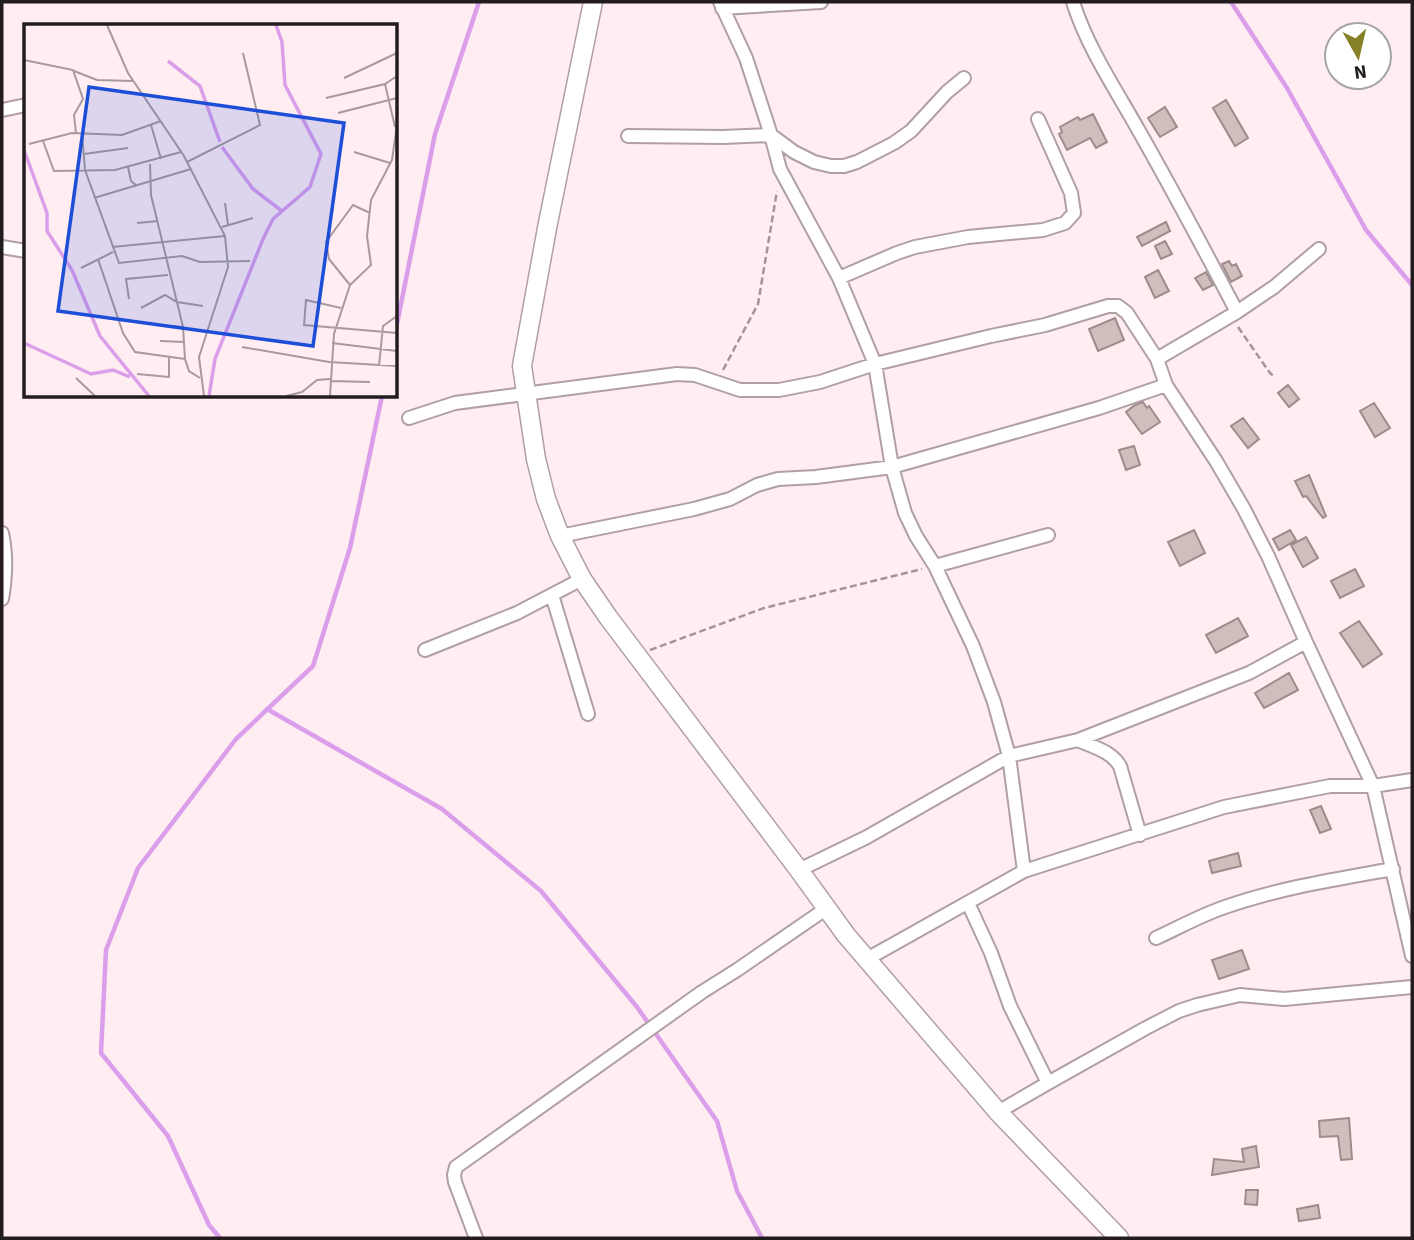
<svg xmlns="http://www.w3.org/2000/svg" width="1414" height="1240" viewBox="0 0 1414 1240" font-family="'Source Sans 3',sans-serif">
<rect width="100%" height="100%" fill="#ffedf1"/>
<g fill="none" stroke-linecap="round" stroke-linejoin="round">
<path stroke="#db9eeb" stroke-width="4.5" d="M1231,2L1287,88L1366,230L1412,285
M396,329L435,134L479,2
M267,709L442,809L541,891L637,1007L717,1121L737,1191L762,1238
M220,1238L209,1225L168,1136L101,1053L106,950L138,868L236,739L313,666L350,548L382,396"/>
</g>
<path fill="#d0bebd" stroke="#9d8c8b" stroke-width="2" d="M1226,100L1248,138L1235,146L1213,108Z
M1165,107L1177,127L1160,137L1148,118Z
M1093,114L1107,142L1096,148L1090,138L1067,150L1059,134L1062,132L1060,127L1078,117L1080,120Z
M1166,222L1170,231L1142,246L1137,237Z
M1165,241L1172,254L1161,259L1155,246Z
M1229,261L1232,266L1236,264L1242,276L1231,282L1222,264Z
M1158,270L1169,291L1155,298L1145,277Z
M1206,272L1213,285L1203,290L1195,278Z
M1115,318L1124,340L1098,351L1089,329Z
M1288,385L1299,399L1289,407L1278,393Z
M1143,402L1147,408L1149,406L1160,422L1142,434L1126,412L1135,405Z
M1374,403L1390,428L1375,437L1360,411Z
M1243,418L1259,439L1248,448L1231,426Z
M1134,446L1140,465L1126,470L1119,450Z
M1309,475L1326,516L1323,518L1306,496L1303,497L1295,481Z
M1194,530L1205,553L1180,566L1168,542Z
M1290,530L1296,540L1279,550L1273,539Z
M1306,537L1318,558L1303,567L1291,545Z
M1355,569L1364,586L1340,598L1331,581Z
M1238,618L1248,636L1216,653L1206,635Z
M1359,621L1382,654L1363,667L1340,633Z
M1289,673L1298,690L1264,708L1255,693Z
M1321,806L1331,829L1320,833L1310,810Z
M1238,853L1241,866L1212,873L1209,861Z
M1242,950L1249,969L1219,979L1212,960Z
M1349,1118L1352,1159L1341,1160L1338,1136L1320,1137L1319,1121Z
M1256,1146L1259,1167L1212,1175L1214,1159L1244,1162L1242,1149Z
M1246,1190H1258L1257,1205L1245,1204Z
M1318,1205L1320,1218L1299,1221L1297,1209Z"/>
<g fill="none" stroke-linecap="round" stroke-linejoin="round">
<g stroke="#b09fa3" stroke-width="16">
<path id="street" d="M720,2L746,58L771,135L780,169L839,278L875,364L892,467L905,513L916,536L935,566L973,646L994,702L1009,756L1024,871
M1073,2C1087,47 1116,90 1139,131C1173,191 1205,251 1237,312
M722,8L821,2
M2,110L26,105
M628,136L723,137L771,135L794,152L814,162L831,166H844L857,162L894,143L911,131L947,92L964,78
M2,247L26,251
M839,278L897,253L915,247L968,237L1043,230L1065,223L1074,213L1071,193L1038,119
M1157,359L1237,312L1274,287L1319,249
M409,418L455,403L677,374L695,375L740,390H779L820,382L875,364L991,336L1045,325L1108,306H1118L1127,313L1157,359L1166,385L1216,461L1244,509L1268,556L1306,642L1373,786L1412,956
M2,533C7,556 6,576 2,599
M560,536L694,509L730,499L757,485L778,479L816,477L892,467L1099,408L1166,385
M935,566L1048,535
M552,595L588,714
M425,650L517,613L582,579
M1078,740C1093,747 1111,751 1120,766L1140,835
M799,870L867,837L1009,756L1078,740L1249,673L1306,642
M968,903L991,953L1010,1006L1048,1083
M1156,938C1178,928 1201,915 1225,907C1279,888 1337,879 1393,869
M867,959L1024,871L1224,807L1330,786H1373L1412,780
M998,1112L1048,1083L1146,1028L1179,1011L1197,1005L1240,995L1284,999L1412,987
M476,1238L455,1182L454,1175L456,1167L702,992L737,970L827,908"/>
</g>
<g stroke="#b09fa3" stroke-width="21">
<path id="secondary" d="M593,2L547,228L522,366L536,459L546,499L560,536L582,579L608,617L799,870L846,935L998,1112L1119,1238"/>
</g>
<path stroke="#a29598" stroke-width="2.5" stroke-dasharray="7 3.5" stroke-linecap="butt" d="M1238,327L1270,373L1275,377
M723,370L758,304L777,191
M650,650L764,608L922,569"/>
<use href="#street" stroke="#fff" stroke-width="12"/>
<use href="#secondary" stroke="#fff" stroke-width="18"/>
</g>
<g transform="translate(24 24)">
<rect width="373" height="373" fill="#ffedf1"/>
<path fill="none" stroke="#db9eeb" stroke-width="3.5" d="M144,37L176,62L196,118M198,123L229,165L258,187M0,126L23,189V207L48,246L76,312L125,372M0,319L67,350L89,346L106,353M185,372L191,335L239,215L249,195L286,163L297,130L261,61L258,18L252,1"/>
<path fill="none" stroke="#a7999d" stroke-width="2" d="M83,1L104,49L160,132L201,212L204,243L175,333L180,372M0,36L49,46L59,75L50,91L52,109M50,47L73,56L109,57M320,54L373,29M361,60L371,103M302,74L361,60L373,52M314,89L373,74M127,101L137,135M58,109L61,146L95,239L158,232L176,238L226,237M19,117L30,147L91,146L157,128M5,120L48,109L98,111L137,97M330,128L366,139M60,130L104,124M163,138L236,101L219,29M126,140L127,171L159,303L161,335L165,347L176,354M104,143L107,157L113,162M70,174L167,145M201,179L204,201M113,199L134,197M198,203L229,194M88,223L201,212M74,235L99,309L111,328L161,335M57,244L89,228M326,261L305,235L302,218L329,181L346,189M105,275L102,255L144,251M117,284L141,271L153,278L179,282M317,284L282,276L280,301L373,309M132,301L159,303M136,317L160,318M308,319L373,327M218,323L305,338L373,342M355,342L359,302L373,292M113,350L145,353V334M52,354L71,372M306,357L346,358M262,372L278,368L293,356L306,355M306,372L310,310L326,261L347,241L343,212L347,176L368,136L373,101"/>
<path fill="#1d4ed8" fill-opacity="0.15" stroke="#1d4ed8" stroke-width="3.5" d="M65,63L320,99L289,322L34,287Z"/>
<rect width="373" height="373" fill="none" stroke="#231c1e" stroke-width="3.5"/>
</g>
<rect width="1414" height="1240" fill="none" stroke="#231c1e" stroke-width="7"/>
<g transform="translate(1358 56) rotate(172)"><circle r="33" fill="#ffffff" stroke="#a7a4a5" stroke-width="2"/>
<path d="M0-5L12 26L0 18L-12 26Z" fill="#868027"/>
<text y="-10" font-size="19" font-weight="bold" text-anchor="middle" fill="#231c1e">N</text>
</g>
</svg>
